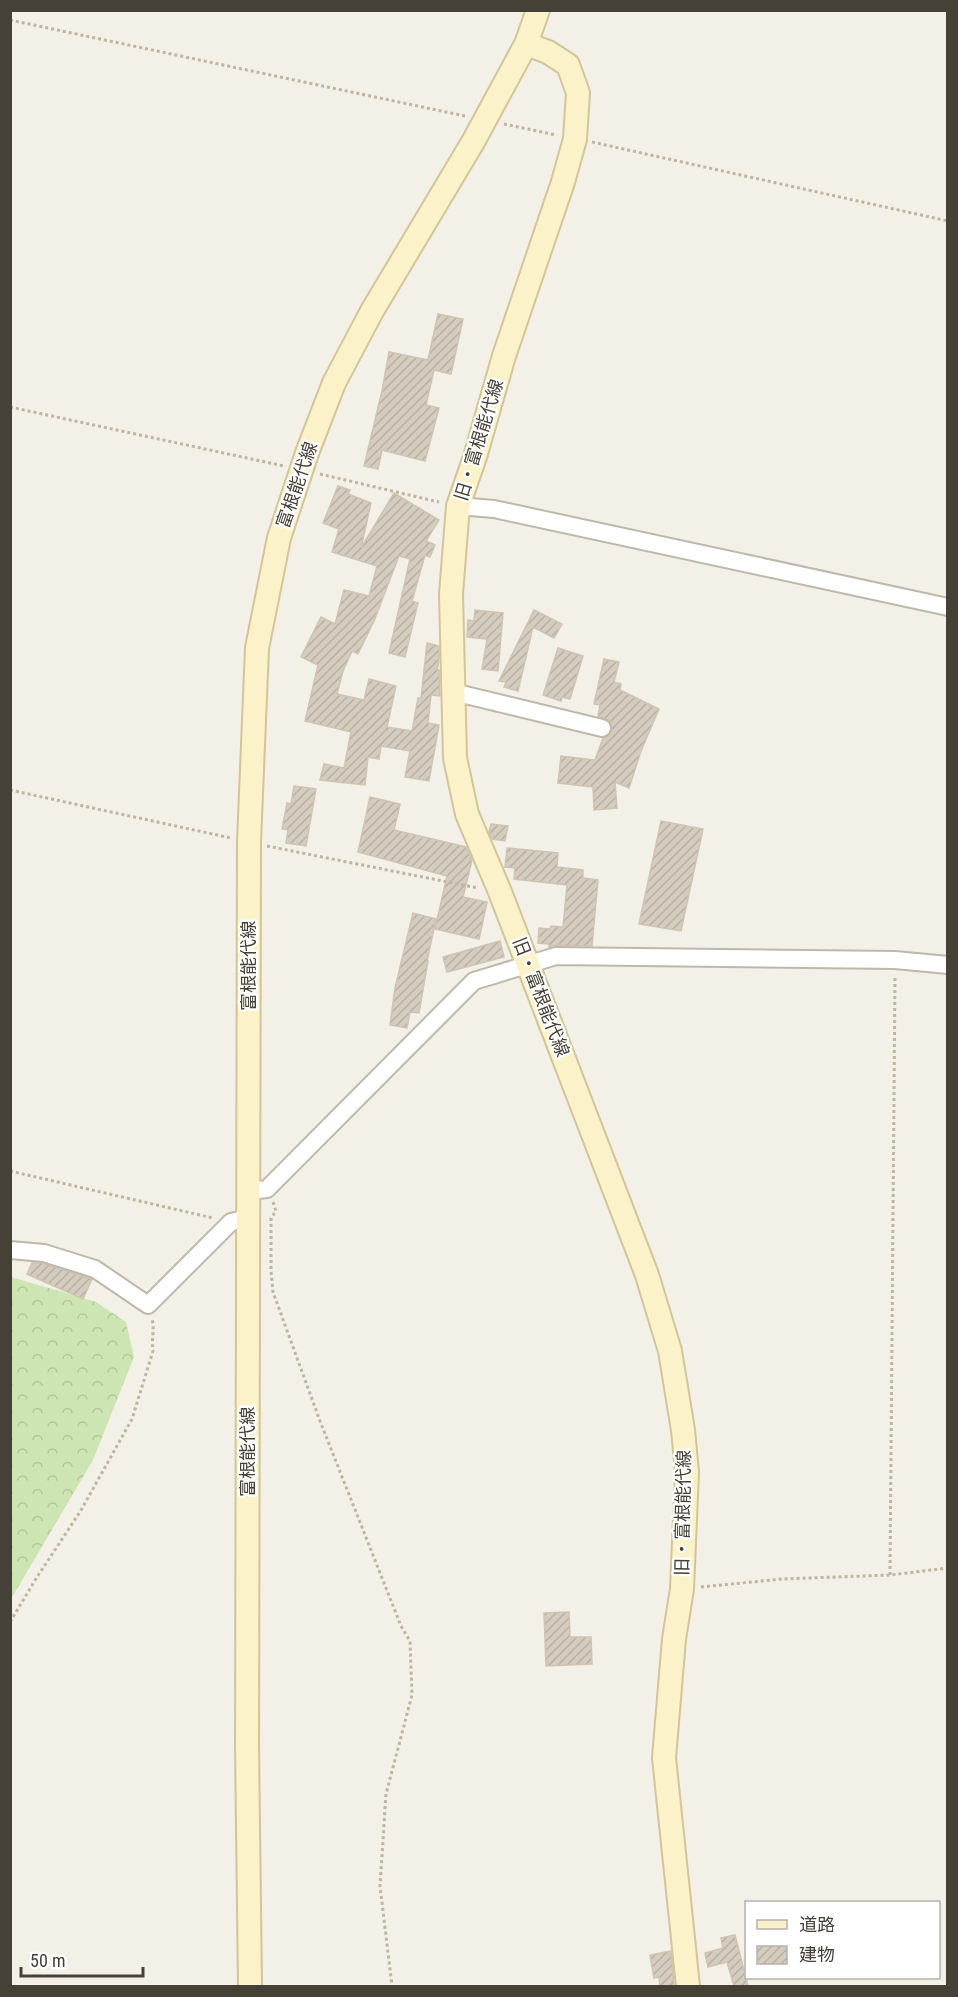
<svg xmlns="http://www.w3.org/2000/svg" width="958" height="1997" viewBox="0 0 958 1997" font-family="'Roboto Condensed','Noto Sans JP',sans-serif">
<defs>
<pattern id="forest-crowns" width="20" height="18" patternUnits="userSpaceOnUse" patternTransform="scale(1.5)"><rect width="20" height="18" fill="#cce5b2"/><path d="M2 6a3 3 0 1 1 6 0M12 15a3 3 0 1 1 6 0" fill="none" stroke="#b1c69a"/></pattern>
<pattern id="building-hatch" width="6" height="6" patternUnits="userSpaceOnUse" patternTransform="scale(1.5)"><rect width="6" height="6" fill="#d4ccbe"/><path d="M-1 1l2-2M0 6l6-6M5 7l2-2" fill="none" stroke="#b7b0a4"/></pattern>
</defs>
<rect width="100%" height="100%" fill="#f3f0e8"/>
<path fill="url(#forest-crowns)" d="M11,1277L96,1302L126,1322L134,1357L93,1460L11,1599Z"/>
<path fill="url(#building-hatch)" stroke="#cfc4b1" stroke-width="1.5" d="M438,314L463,319L451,374L434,370L426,405L439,408L425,461L382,450L378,469L364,466L382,391L389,352L428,360Z
M338,486L350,490L348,494L371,503L361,548L394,493L439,520L426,541L435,545L430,557L425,555L412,601L418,603L405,657L389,653L410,559L399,556L374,621L358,654L352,651L343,671L337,694L364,700L369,679L396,686L387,727L412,731L418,698H421L427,643L439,646V660L437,670H439L440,696L431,695L428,723L439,725L429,781L405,777L410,751L381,746L379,759L368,757L365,785L320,780L324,764L344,768L351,732L305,721L318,665L301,657L321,617L335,624L344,590L369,596L377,566L332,552L339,529L323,523Z
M475,610L503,613L498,671L482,669L487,639L467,637L468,620L474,621Z
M534,610L562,624L554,638L533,627L518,691L504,687L506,682L499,681Z
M558,648L583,656L570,699L562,697L561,701L543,695Z
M604,659L619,662L614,682L621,684L620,690L659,709L641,751L629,788L615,782L617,808L594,810L593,787L558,783L561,756L595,760L603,738L609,736L612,731V726L609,720L598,716L600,705L594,704Z
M294,786L316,789L306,846L286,843L288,830L282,829L287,803L291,804Z
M370,797L400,804L394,830L466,847L472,860L463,897L487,902L479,939L435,929L447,876L358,852Z
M661,821L703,829L681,931L639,924Z
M491,824L508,826L505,841L492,839L489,832Z
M507,848L558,853L557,867L583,870V878L598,880L592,946L556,945L549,947V944L538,943L539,928L550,929L551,926L563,927L567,885L514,879L515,868L505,867Z
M413,913L436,919L427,961H428L419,1013L410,1012L407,1028L390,1025L395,988Z
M500,941L504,957L447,972L443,957Z
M32,1263H42L92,1279L83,1299L27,1274Z
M569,1612L570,1637H591L592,1664L546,1666L544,1613Z
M735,1935L748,1986H734L727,1962L708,1967L705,1953L723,1948L721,1938Z
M671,1951L674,1986H660L659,1977L654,1978L650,1955Z"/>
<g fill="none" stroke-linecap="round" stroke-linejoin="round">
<g stroke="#beb8ab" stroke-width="20">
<path id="street" d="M458,506L494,509L948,607
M453,692L602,728
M249,1191L267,1189L474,981L556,956L895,960L948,965
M10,1250L44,1253L95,1269L148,1305L231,1222L248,1218"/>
</g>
<g stroke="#d1c599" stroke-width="26">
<path id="secondary" d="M526,44L548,52L568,65L578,93L575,139L563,182L504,356L475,457L458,506L451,594L455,758L467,814L500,892L647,1275L670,1351L683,1430L687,1472L682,1589L674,1639L664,1758L688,1986
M250,1986L247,1747L249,842L257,648L279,538L307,453L334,383L372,311L473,142L526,44L538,10"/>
</g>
<path stroke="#bfb49d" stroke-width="3" stroke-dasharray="3 3" stroke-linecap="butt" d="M10,20L465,116
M504,124L556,135
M592,142L948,221
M10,407L284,466
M320,474L439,502
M10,790L231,838
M267,846L478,888
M10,1171L213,1218
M273,1202L276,1211L271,1218V1270L273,1292L320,1421L401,1626L410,1641L412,1695L386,1794L380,1886L392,1986
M890,1575L895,976
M701,1587L782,1579L890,1575L948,1568
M10,1622L37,1577L80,1512L132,1419L153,1351C151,1340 155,1330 152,1318"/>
<use href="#street" stroke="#fff" stroke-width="16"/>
<use href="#secondary" stroke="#fcf2c9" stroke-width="22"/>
</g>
<g text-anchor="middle" stroke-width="4.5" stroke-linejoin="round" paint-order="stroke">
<g font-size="18" fill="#464137" stroke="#fff">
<text transform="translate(479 440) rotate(-73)" y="6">旧・富根能代線</text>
<text transform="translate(297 485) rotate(-71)" y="6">富根能代線</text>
<text transform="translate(249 966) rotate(-90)" y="6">富根能代線</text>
<text transform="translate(541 997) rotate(69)" y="6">旧・富根能代線</text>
<text transform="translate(248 1452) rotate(-90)" y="6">富根能代線</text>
<text transform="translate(683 1513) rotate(-89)" y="6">旧・富根能代線</text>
</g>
</g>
<rect width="958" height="1997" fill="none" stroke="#464137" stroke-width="24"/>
<rect x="745" y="1901" width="195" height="78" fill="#ffffff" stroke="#b5b3af" stroke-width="1.5"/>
<rect x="757" y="1920" width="30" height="9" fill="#fcf2c9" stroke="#b5b3af" stroke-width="1.5"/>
<text x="799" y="1931" font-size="18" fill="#464137">道路</text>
<rect x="757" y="1946" width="30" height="18" fill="url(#building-hatch)" stroke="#b5b3af" stroke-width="1.5"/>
<text x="799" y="1961" font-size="18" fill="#464137">建物</text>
<path d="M21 1967v9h122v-9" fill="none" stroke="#464137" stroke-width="3"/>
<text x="30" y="1967" font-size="18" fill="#464137" stroke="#ffffff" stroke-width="4.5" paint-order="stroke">50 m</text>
</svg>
